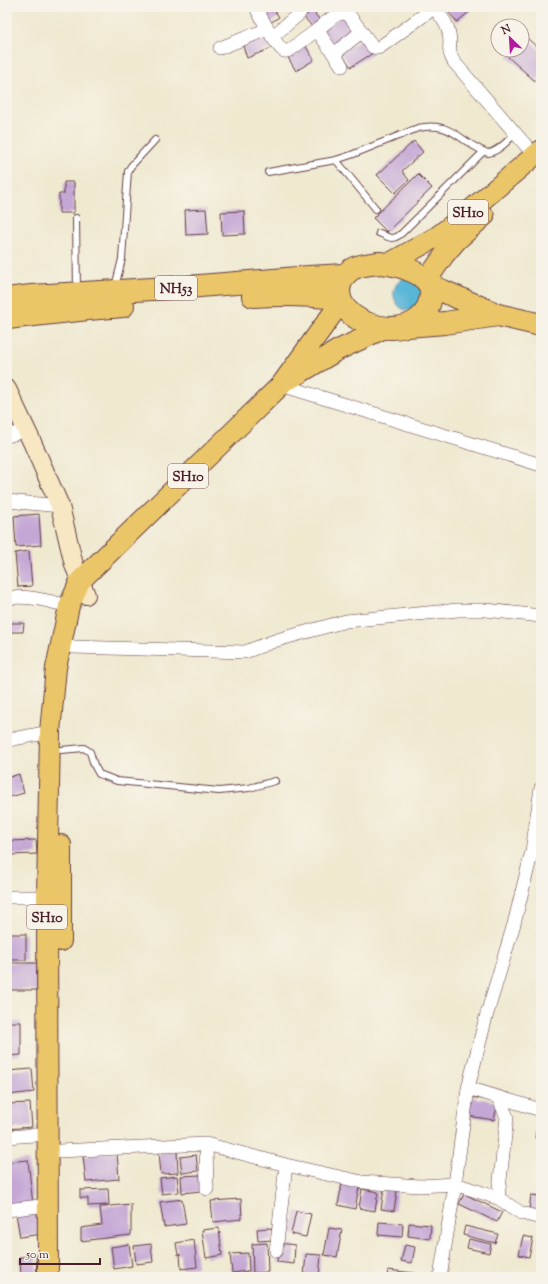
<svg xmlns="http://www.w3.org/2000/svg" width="548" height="1284" viewBox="0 0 548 1284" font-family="'Sorts Mill Goudy',serif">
<rect width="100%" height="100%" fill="#f7f3e8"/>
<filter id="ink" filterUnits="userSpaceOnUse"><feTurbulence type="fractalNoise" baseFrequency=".025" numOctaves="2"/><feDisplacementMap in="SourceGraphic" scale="8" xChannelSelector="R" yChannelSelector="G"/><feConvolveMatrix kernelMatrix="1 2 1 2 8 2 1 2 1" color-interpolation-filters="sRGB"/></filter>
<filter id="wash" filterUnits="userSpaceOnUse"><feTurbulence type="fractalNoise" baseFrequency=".012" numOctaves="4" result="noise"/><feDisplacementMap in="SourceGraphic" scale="16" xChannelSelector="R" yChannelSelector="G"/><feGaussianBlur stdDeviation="0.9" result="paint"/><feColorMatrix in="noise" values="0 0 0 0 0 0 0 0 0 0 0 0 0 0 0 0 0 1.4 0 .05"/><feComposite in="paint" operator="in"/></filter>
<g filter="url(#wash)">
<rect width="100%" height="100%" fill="#efe9d0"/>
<path fill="#59b6d7" stroke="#526a81" d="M404,278H415L425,301C421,303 416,308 412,310C397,314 384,289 404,278Z"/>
<g id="blocks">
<path fill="#c4a7d5" d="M261,7H272L279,17L270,23Z
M444,7H475L457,22Z
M312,10L322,23L314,29L304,17Z
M343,16L354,32L334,46L322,30Z
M268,33L274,47L247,58L242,43Z
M526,37L541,51V76L536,82L508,57L514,50H522V41Z
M363,38L373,53L351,67L341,53Z
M305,45L314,60L296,71L287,56Z
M414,141L423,152L402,171L409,180L395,193L377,175Z
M418,174L432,188L387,232L373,218Z
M64,182H74V213H59V194H64Z
M206,209L208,234L186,235L185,210Z
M244,211L245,234L222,235L221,212Z
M39,514L41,545L16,547L14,516Z
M29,551L32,586L18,587L15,553Z
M7,623H24L23,632H7Z
M19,774L24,793L7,798V778Z
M36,840L37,854L9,855L8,841Z
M7,934H26V960H7Z
M7,963H37V990H7Z
M7,1022H21V1055L7,1056Z
M32,1069L34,1092L7,1095V1071Z
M471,1097L498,1102L494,1120L467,1116Z
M30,1103L32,1127L7,1129V1104Z
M539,1119H541V1139L535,1138Z
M177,1151L178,1173L161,1174L159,1152Z
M117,1152L119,1179L86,1182L83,1156Z
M196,1155L198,1171L182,1173L180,1157Z
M28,1160L33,1205L7,1208V1162Z
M200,1175L201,1191L182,1193L181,1176Z
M177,1176L179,1192L162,1194L160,1178Z
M342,1183L359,1187L355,1209L338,1205Z
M108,1189L109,1205L88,1206V1198H80V1190Z
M362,1189L378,1192L375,1211L359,1208Z
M384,1189L397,1191L394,1211L381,1209Z
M464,1194L502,1212L497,1222L459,1204Z
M531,1195L541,1196V1212L529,1210Z
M182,1199L186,1224L164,1227L160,1202Z
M241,1199L242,1219L213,1222L211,1201Z
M131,1204V1235L81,1241V1228L102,1225L100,1207Z
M40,1211L43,1234L20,1237L16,1214Z
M296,1211L311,1214L306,1237L291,1234Z
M379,1222L403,1224L402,1237L378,1235Z
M409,1223L431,1225L430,1239L408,1236Z
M465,1226L498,1234L495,1243L463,1235Z
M219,1228L222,1255L206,1258L202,1230Z
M272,1228L273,1240L258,1241L257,1229Z
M329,1228L342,1230L337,1257L324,1255Z
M523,1236L533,1238L529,1257L519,1255Z
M469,1239L491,1244L489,1253L467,1248Z
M194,1240L197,1267L181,1269L180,1254L178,1255L176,1243Z
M267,1243L268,1272L253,1273L252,1244Z
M279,1243L295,1245L294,1264L277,1262Z
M129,1244L132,1266L114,1269L111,1247Z
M151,1244L153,1262L136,1264L134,1246Z
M405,1245L415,1247L412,1263L401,1261Z
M248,1253L249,1271L232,1273L230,1254Z
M306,1254L321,1255L319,1277L304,1276Z
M36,1256L37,1277H21L20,1257Z
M388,1270L414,1273V1277H387Z"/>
</g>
</g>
<g filter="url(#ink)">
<use href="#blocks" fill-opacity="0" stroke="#633d44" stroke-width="1"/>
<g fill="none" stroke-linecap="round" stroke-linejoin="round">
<g stroke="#633d44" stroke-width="8">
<path id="lane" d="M336,160L376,209
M268,172L336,160L351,155L418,128C452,120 460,143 488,153C498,152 507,141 515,134
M76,218L77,290
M379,233C383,234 385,236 388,237C394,240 400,235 403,232L483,152
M115,287L122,259L128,171L131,166L155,140
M61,750L84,748L90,752L94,765L99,774L117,781L219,791L249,788L275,781"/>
</g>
<g stroke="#633d44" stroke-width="14">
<path id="street" d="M256,7C259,14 278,49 284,51C286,52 288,51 290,50L317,30L342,66
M434,7C440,16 448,23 449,34C452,46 446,49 454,62L535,156
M317,30C326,24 338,8 349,15L373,47L377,48L380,47L435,7
M272,37L299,14L303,7
M220,48L268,29
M334,54L361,32
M281,385L541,465
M7,436L27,430
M7,501L60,506
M7,598C28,595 48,601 69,606
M73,647L245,652L277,640L346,621L458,610H486L541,616
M7,741L13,739L50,732
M7,897H47L55,898
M468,1088L541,1110
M7,1137L47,1134
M206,1144L207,1189
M59,1151L206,1144L286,1165L362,1182L420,1186L455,1184L498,1198L521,1213L541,1218
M498,1198L507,1117L498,1097
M7,1210L48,1205
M276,1251L286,1165
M440,1277L455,1184L468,1088L486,1017L514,924L532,851L541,788"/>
</g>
<g stroke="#633d44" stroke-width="20">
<path id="secondary" d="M7,389L32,442L60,506L74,565L86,595"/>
</g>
<g stroke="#633d44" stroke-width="22">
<path id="primary" d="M388,264L438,236L460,219L541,150
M426,281L445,254L457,240L484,216
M290,379L338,350L385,328
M61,941V845
M48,1277L47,897L50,732L56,668L69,606L80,581L281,385L341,302"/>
</g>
<g stroke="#633d44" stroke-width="24">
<path id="highway" d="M379,263C396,264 434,273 431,295C425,353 324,325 341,282C348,265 364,265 379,263Z
M429,285L498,315L541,325
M253,296C282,294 310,295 339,298
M7,299L31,296L187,287L309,277L344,275
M7,318L88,309L123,306
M407,326L445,323L498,315"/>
</g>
<use href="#lane" stroke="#fff" stroke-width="6"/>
<use href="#street" stroke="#fff" stroke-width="13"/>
<use href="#secondary" stroke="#f7e8c3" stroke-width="18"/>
<use href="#primary" stroke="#ebc669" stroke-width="20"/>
<use href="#highway" stroke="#ebc669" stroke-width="22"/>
</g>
</g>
<g text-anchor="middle" stroke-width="4" stroke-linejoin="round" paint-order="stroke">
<g fill="#f7f3e8" stroke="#7e5f64" stroke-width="1">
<rect x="448" y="200" width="40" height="24" rx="3"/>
<rect x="155" y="276" width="42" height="24" rx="3"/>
<rect x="168" y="464" width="40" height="24" rx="3"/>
<rect x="27" y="905" width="40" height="24" rx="3"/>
</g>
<g font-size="14" font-weight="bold" fill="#4a1f2b">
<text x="468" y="217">SH10</text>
<text x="176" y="293">NH53</text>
<text x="188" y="481">SH10</text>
<text x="47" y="922">SH10</text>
</g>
</g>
<rect width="548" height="1284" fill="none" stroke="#f7f3e8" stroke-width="24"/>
<g transform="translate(510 38) rotate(335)"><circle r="19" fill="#f7f3e8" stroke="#b29e9c"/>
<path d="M0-3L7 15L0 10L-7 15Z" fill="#b5179e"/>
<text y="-6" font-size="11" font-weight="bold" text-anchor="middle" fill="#4a1f2b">N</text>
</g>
<path d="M20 1258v6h80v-6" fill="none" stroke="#4a1f2b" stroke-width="2"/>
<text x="26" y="1258" font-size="12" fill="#4a1f2b" stroke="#f7f3e8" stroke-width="3" paint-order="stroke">50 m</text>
</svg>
